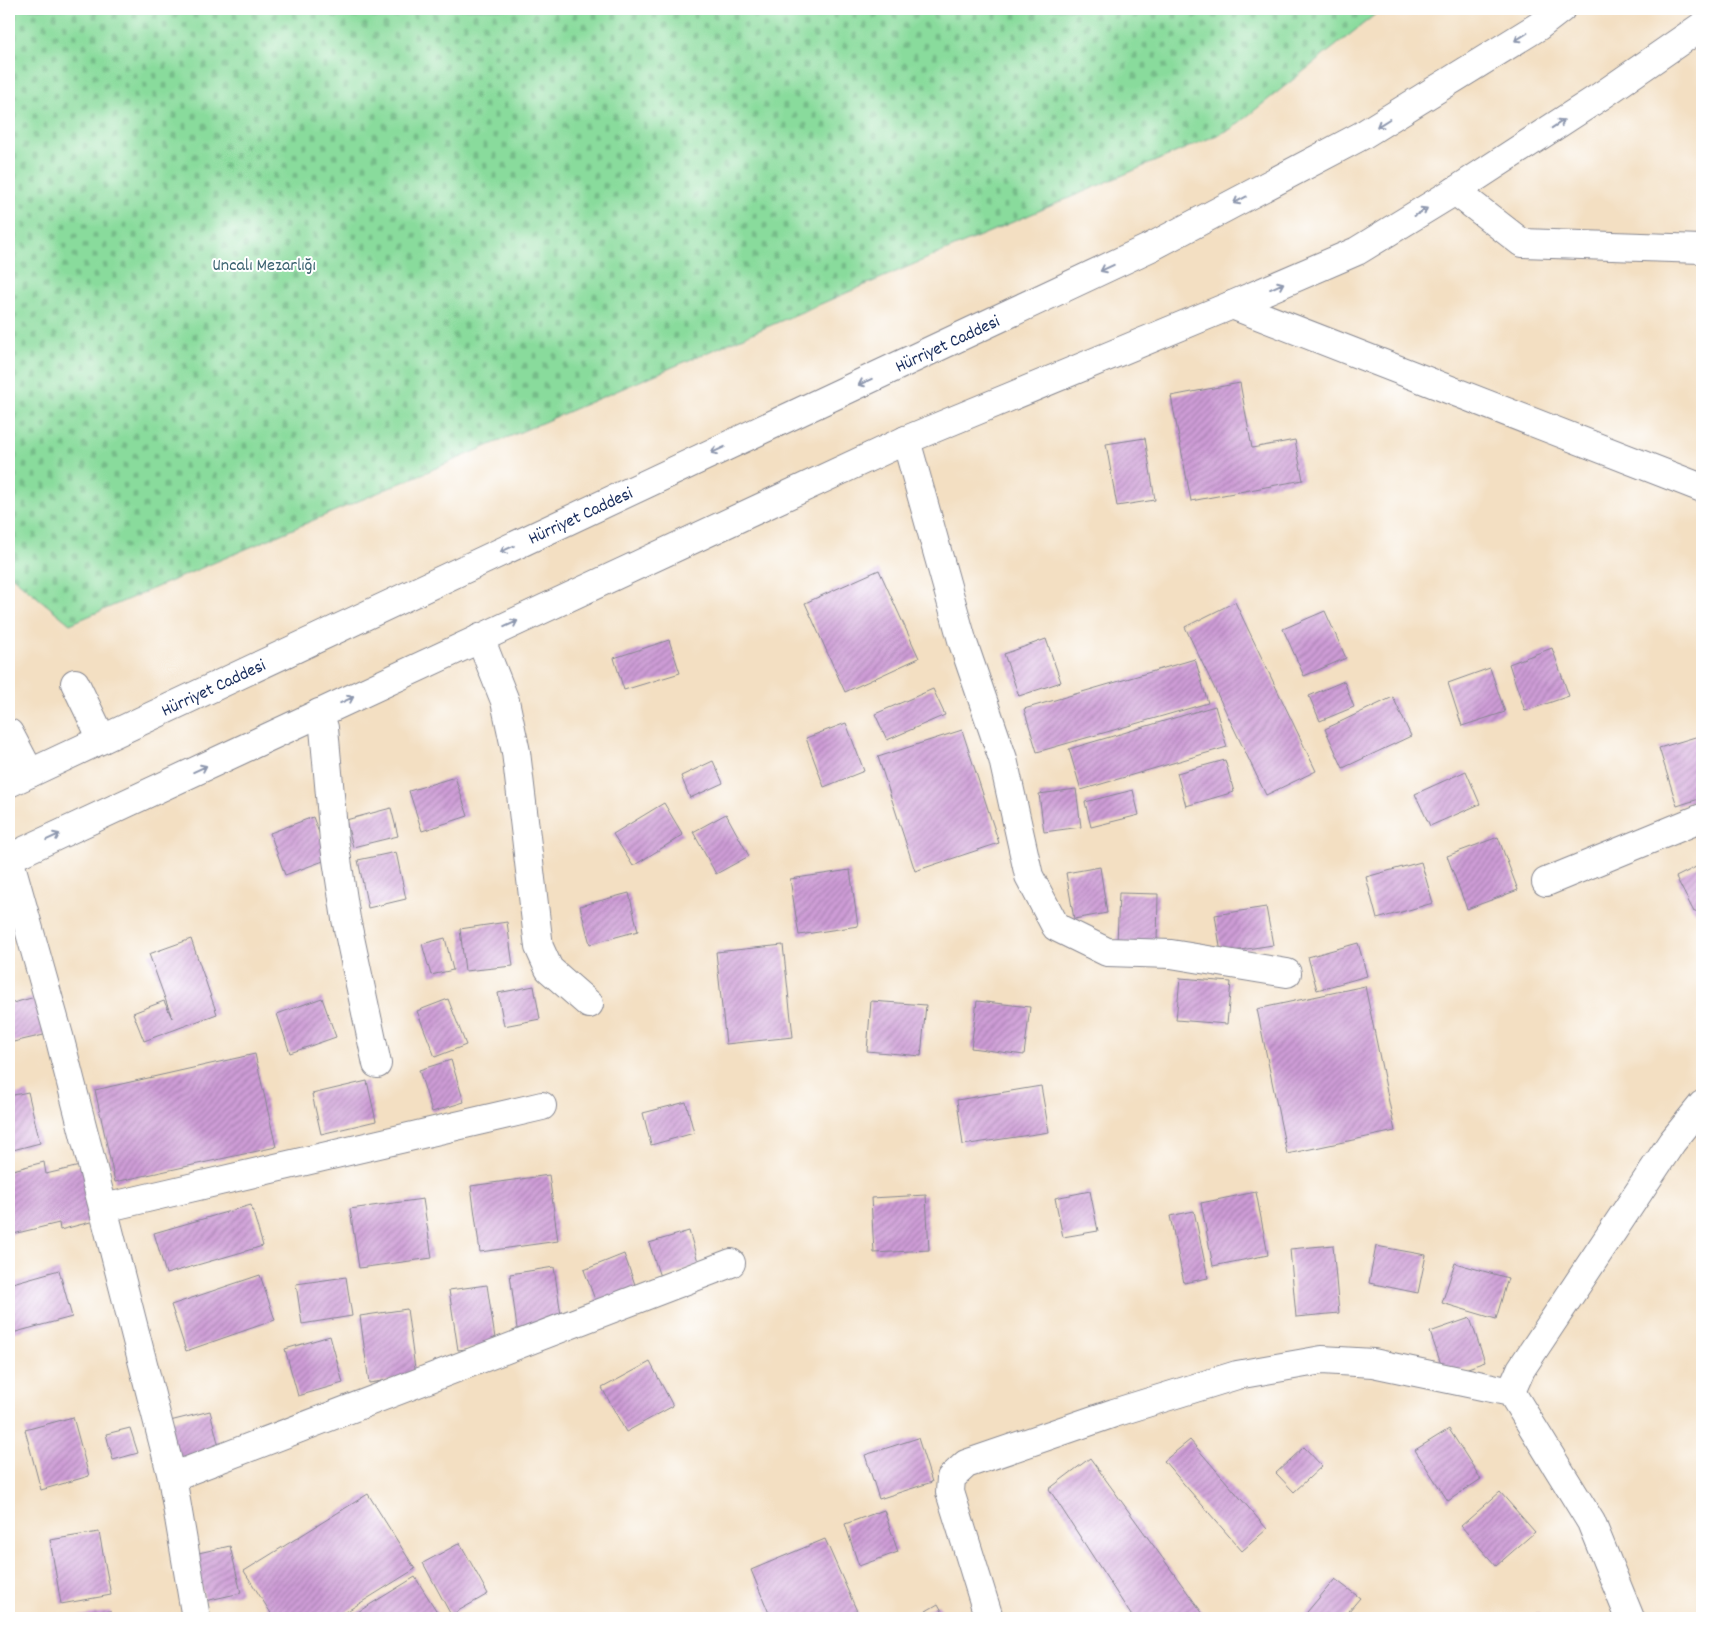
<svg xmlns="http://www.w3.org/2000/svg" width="1711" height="1627" viewBox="0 0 1711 1627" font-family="Dekko,sans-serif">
<defs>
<pattern id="cemetery-stones" width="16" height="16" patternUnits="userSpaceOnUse" patternTransform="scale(1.25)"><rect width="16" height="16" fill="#89db9c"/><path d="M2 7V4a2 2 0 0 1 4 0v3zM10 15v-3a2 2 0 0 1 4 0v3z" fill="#76bc89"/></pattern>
<pattern id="building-hatch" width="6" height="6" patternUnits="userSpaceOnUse" patternTransform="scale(1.25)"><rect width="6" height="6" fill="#ce9cd6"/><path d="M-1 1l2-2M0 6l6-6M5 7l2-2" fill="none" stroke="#a680b1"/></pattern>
</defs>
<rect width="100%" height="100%" fill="#fff"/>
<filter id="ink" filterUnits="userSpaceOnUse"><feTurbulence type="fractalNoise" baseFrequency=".02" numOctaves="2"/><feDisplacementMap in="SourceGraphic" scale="10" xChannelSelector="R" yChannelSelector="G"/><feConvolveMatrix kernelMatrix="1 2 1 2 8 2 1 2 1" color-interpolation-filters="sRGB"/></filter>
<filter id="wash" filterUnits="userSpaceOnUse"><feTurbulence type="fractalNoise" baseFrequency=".0096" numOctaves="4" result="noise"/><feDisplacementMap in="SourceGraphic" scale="20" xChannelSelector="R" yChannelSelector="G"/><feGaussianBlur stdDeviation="1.12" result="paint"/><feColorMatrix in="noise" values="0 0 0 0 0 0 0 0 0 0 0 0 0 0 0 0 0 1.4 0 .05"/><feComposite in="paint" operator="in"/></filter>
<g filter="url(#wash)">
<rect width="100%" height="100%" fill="#f3dfc2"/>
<path fill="url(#cemetery-stones)" stroke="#52857d" d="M9,9H1382L1231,129L70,624L9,574Z"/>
<g id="blocks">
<path fill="url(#building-hatch)" d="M1240,383L1252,448L1295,440L1303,480L1191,501L1171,396Z
M1145,438L1155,500L1117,506L1106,444Z
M879,570L919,658L845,692L805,603Z
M1235,602L1316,771L1266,795L1185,627Z
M1325,611L1346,658L1304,676L1283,629Z
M1046,639L1061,682L1019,696L1004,654Z
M669,640L680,673L624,690L614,658Z
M1552,648L1569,696L1525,711L1509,664Z
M1195,659L1208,703L1037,752L1024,709Z
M1490,668L1505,712L1462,726L1448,683Z
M1344,681L1354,707L1320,721L1309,696Z
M933,689L945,715L887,740L875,714Z
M1393,697L1411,736L1343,768L1325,729Z
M1215,706L1227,747L1081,790L1069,749Z
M846,723L864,771L824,787L806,738Z
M962,730L999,843L915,871L878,757Z
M1702,735V798L1677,806L1659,748Z
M1225,760L1234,792L1186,806L1177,773Z
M713,761L723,783L690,798L681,776Z
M1466,771L1480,804L1430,826L1415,794Z
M455,777L468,816L422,831L409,791Z
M1076,789L1081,827L1044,832L1039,794Z
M1133,790L1139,815L1091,827L1085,802Z
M664,803L683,835L633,866L613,834Z
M391,808L398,836L353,847L346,820Z
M726,814L749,856L716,874L693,832Z
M313,817L329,859L285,875L270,833Z
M1498,837L1518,890L1467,909L1447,856Z
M396,852L406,899L368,908L358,860Z
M1421,862L1433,903L1377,919L1366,877Z
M1702,864V908L1694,912L1676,877Z
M1100,867L1107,913L1074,919L1066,873Z
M850,870L858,926L799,935L790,879Z
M629,893L638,931L590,944L580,906Z
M1119,893L1158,894L1157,944L1117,943Z
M1266,907L1273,945L1221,953L1215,915Z
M507,922L513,966L465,971L460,929Z
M445,938L453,970L431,975L422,944Z
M191,939L217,1014L144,1041L133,1013L164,1001L172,1018L149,954Z
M1358,943L1367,976L1317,990L1308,957Z
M783,945L793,1037L726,1044L716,952Z
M1180,978L1231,982L1227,1024L1176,1020Z
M534,986L540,1019L504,1026L498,993Z
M1365,986L1395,1131L1287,1154L1257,1009Z
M39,996L48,1034L9,1043V1004Z
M322,998L336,1037L290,1053L277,1014Z
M448,999L466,1045L435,1057L417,1011Z
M871,1001L926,1005L921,1056L867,1051Z
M977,1001L1030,1007L1024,1055L971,1048Z
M255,1054L276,1147L115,1182L95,1090Z
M451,1060L464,1102L432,1112L419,1070Z
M367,1081L376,1121L321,1134L312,1094Z
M1041,1086L1049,1132L963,1145L957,1100Z
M28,1092L40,1143L9,1151V1096Z
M686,1102L694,1133L651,1145L643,1113Z
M44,1162L46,1174L84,1165L98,1220L60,1230L59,1223L9,1235V1171Z
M549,1175L558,1241L480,1252L471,1186Z
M1090,1191L1098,1231L1063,1237L1055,1198Z
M1256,1192L1268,1255L1213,1266L1201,1203Z
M926,1195L929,1250L874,1253L871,1198Z
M423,1199L432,1258L359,1268L350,1209Z
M251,1205L263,1246L166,1274L154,1233Z
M1194,1211L1208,1278L1184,1283L1170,1216Z
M689,1231L699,1265L660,1277L649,1243Z
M1333,1245L1339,1313L1296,1317L1290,1249Z
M1376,1246L1426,1255L1418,1293L1369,1283Z
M624,1254L637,1290L597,1305L584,1270Z
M1455,1263L1508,1278L1496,1319L1442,1303Z
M554,1267L562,1322L517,1329L510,1274Z
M59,1270L72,1317L12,1333L9,1322V1284Z
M260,1275L275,1320L186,1351L171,1305Z
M346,1277L352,1316L302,1324L296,1284Z
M487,1285L496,1345L458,1350L449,1290Z
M407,1309L416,1376L369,1383L360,1316Z
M1470,1318L1485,1362L1445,1376L1430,1332Z
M330,1336L343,1383L298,1396L285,1349Z
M650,1362L673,1406L626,1432L602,1388Z
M210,1411L220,1451L177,1462L166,1422Z
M73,1417L89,1476L41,1490L25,1430Z
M130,1428L138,1453L113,1460L106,1434Z
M1449,1429L1481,1479L1448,1501L1415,1450Z
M918,1438L932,1482L879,1499L865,1455Z
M1190,1440L1267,1529L1242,1551L1164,1461Z
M1304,1447L1322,1466L1294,1492L1276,1473Z
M1090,1458L1206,1618H1133L1049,1489Z
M1500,1492L1535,1532L1496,1566L1461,1526Z
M368,1494L415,1569L336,1618H274L244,1571Z
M884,1510L898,1552L859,1566L845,1524Z
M99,1532L111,1595L61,1604L50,1540Z
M825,1539L860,1618H771L751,1570Z
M460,1543L488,1594L451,1615L423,1563Z
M230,1546L241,1593L205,1601L194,1554Z
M415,1577L441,1618H348Z
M1335,1579L1360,1598L1343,1618H1302Z
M938,1604L946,1618H914Z
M110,1611L112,1618H74V1617Z
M1538,1613L1541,1618H1530Z"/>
</g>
</g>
<g filter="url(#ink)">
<use href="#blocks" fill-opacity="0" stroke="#878790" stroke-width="1"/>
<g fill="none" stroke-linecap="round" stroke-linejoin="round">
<g stroke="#878790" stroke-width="30">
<path id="minor" d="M1455,191L1522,243L1702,249
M1232,305L1702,488
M906,440L962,640L1003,759L1029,876L1056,927L1107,952L1171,954L1287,973
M480,638L505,701L516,752L539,947L549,969L589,1004
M75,683L102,739
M319,713L324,728L334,840L346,919L377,1064
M9,733L30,773
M9,858L59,1036L172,1477L196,1618
M1546,882L1702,818
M104,1208L542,1106
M172,1477L731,1263
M989,1618L950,1492L951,1478L966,1464L1114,1413L1237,1375L1322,1360L1373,1363L1511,1392
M1630,1618L1591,1522L1511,1392L1521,1369L1672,1142L1702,1105"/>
</g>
<g stroke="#878790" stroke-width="30">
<path id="highway" d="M9,783L1151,247L1361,136L1539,26L1561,9
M9,858L906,440L1232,305L1357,251L1455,191L1601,96L1702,26"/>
</g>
<use href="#minor" stroke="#fff" stroke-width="28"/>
<use href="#highway" stroke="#fff" stroke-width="28"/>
</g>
<defs><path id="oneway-shaft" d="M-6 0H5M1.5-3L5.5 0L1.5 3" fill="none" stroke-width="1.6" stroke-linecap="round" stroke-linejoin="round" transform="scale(1.25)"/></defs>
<g stroke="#8d97ae">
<use href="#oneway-shaft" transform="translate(1521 37) rotate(148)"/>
<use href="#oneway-shaft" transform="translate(1383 123) rotate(148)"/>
<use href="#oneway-shaft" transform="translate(1558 124) rotate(-33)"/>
<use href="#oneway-shaft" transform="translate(1240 200) rotate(152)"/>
<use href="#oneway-shaft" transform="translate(1421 212) rotate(-31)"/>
<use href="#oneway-shaft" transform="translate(1107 268) rotate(155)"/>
<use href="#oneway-shaft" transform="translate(1277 286) rotate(-24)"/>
<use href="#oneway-shaft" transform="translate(865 382) rotate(155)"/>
<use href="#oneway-shaft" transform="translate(718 450) rotate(155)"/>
<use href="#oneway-shaft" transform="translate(507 549) rotate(155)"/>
<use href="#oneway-shaft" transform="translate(511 624) rotate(-25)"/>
<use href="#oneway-shaft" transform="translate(347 700) rotate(-25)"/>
<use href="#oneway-shaft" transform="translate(200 769) rotate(-25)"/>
<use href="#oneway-shaft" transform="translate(53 837) rotate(-25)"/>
</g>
</g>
<g text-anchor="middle" stroke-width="4" stroke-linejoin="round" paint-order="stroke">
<g font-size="18" fill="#3c6371" stroke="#fff">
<text x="264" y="270">Uncalı Mezarlığı</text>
</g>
<g font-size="18" fill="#1b2f5e" stroke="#fff">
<text transform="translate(947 343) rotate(-25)" y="6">Hürriyet Caddesi</text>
<text transform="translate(580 515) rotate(-25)" y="6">Hürriyet Caddesi</text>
<text transform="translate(213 687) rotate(-25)" y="6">Hürriyet Caddesi</text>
</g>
</g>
<rect width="1711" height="1627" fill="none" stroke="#fff" stroke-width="30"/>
</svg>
